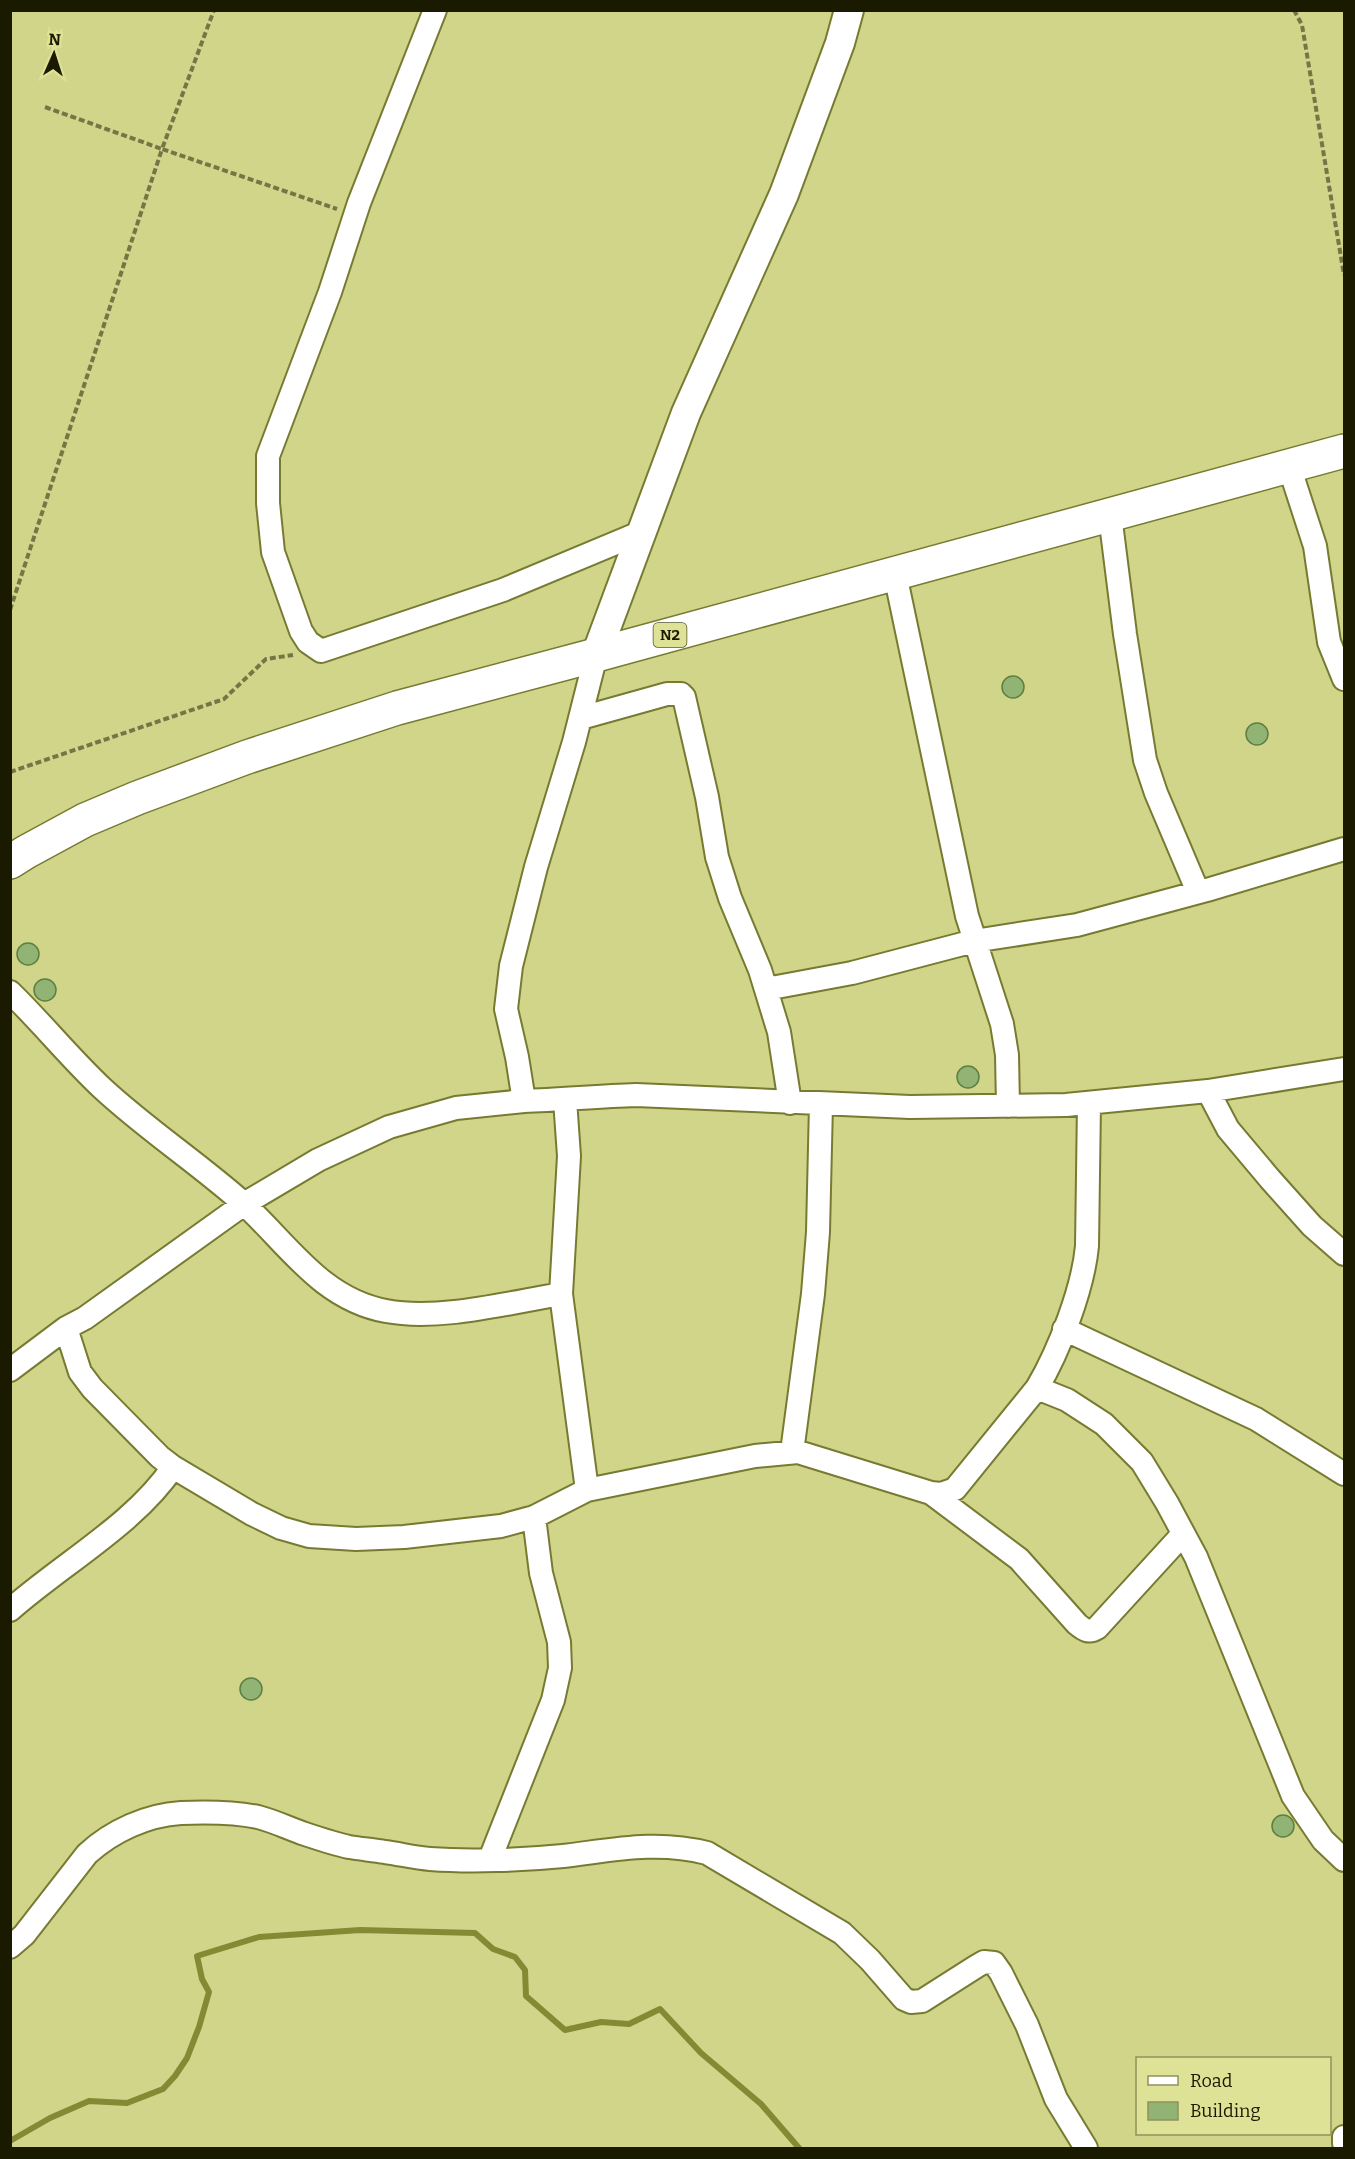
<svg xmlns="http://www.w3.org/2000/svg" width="1355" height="2159" viewBox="0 0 1355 2159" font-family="Bitter,serif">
<rect width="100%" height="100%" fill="#d0d58a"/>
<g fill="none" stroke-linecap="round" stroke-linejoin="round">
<path stroke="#868934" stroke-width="6" d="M10,2141L50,2118L89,2101L127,2103L163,2089L175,2076L187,2058L199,2027L209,1992L202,1979L197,1956L259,1937L360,1930L475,1933L493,1949L515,1957L525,1970L526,1996L565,2030L601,2022L629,2024L660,2009L701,2053L761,2104L799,2148"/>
</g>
<path fill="#91b474" stroke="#5e7f41" stroke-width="1.5" d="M1002 687a11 11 0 1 1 22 0a11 11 0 1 1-22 0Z
M1246 734a11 11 0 1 1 22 0a11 11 0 1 1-22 0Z
M17 954a11 11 0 1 1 22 0a11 11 0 1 1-22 0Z
M34 990a11 11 0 1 1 22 0a11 11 0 1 1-22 0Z
M957 1077a11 11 0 1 1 22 0a11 11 0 1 1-22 0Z
M240 1689a11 11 0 1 1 22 0a11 11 0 1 1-22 0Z
M1272 1826a11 11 0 1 1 22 0a11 11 0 1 1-22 0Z"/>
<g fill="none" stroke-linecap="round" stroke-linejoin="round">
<g stroke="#777a31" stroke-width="26">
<path id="minor" d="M435,10L359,203L330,292L268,456V503L273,552L301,631L308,642L321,651L503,590L642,532
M1289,466L1315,546L1329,642L1344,679
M1110,515L1125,634L1145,760L1156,793L1198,892
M895,574L967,916L1002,1024L1007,1055L1008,1106
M596,655L574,742L536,867L511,966L506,1009L517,1057L524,1101C561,1100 598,1096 636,1095L910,1107L1066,1105L1208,1091L1344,1069
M581,718L667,694H681L684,697L707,797L717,857L730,898L760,970L779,1032L790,1103
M766,989L852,973L974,941L1077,925L1207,890L1344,849
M10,992C42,1023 70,1058 102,1088C146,1129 198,1163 243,1203C288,1244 321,1299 386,1311C439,1321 507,1303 561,1294
M1208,1091L1228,1129L1270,1179L1312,1226L1344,1254
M565,1100L569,1156L561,1294L587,1490
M1064,1329L1256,1419L1344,1474
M10,1370L66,1328
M1037,1388L1067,1400L1104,1424L1142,1462L1167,1503L1196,1557L1293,1796L1323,1840L1344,1860
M792,1452L813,1294L818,1232L821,1104
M173,1467L252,1514L281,1528L309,1536L356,1539L404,1537L501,1526L534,1517L587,1490L755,1456L798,1452L931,1493L941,1494L955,1489L1037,1388C1059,1351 1083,1289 1087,1246L1089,1103
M931,1493L1019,1559L1077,1624C1084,1630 1089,1633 1097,1628L1183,1534
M10,1610C62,1564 136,1523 173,1467L160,1457L92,1388L80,1372L66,1328L85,1318L244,1204L318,1160L389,1127L456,1108L524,1101
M490,1859L553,1700L560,1668L559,1642L541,1573L534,1517
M10,1947L24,1935L87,1854C112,1831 147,1815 181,1813C206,1812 234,1812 258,1817C274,1821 290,1829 305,1834C320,1839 335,1844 349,1847C361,1849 373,1850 385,1852C400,1854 415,1858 430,1859C470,1862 523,1860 563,1856C613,1850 657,1840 707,1853L842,1933L870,1960L904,1999L911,2002L922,2001L977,1966L984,1962L994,1963L1001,1973L1027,2025L1056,2099L1086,2148
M1344,2137V2143"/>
</g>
<g stroke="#777a31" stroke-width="32">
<path id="tertiary" d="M596,655L686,413L784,194L840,43L849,10"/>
</g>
<g stroke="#777a31" stroke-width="36">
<path id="trunk" d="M10,862L26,852L85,820L137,798L247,757L397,708L596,655L1344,451"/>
</g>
<path stroke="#747745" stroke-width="4" stroke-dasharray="6 3" stroke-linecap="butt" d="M1294,10L1302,25L1344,275
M45,107L162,149L214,10
M10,610L162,149L337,209
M10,772L224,699L266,659L293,655"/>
<use href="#minor" stroke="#fff" stroke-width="22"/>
<use href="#tertiary" stroke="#fff" stroke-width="28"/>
<use href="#trunk" stroke="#fff" stroke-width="33"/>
</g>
<g text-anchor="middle" stroke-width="5" stroke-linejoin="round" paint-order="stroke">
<rect fill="#dde297" stroke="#54562d" stroke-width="1.5" x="653.5" y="623" width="33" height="24" rx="4.5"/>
<g font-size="15" font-weight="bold" fill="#191a00">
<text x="670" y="640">N2</text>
</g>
</g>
<rect width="1355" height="2159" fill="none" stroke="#191a00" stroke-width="24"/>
<rect x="1136" y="2057" width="195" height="78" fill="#dde297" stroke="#8f925b" stroke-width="1.5"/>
<rect x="1148" y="2076" width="30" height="9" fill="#ffffff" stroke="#8f925b" stroke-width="1.5"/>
<text x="1190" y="2087" font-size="18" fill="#191a00">Road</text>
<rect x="1148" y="2102" width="30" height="18" fill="#91b474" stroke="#8f925b" stroke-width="1.5"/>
<text x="1190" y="2117" font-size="18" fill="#191a00">Building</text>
<g transform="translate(54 54) rotate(3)" stroke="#dde297" stroke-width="4.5" paint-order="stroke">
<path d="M0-4.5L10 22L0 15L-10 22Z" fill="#191a00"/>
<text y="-9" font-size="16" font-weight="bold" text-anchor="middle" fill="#191a00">N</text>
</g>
</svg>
